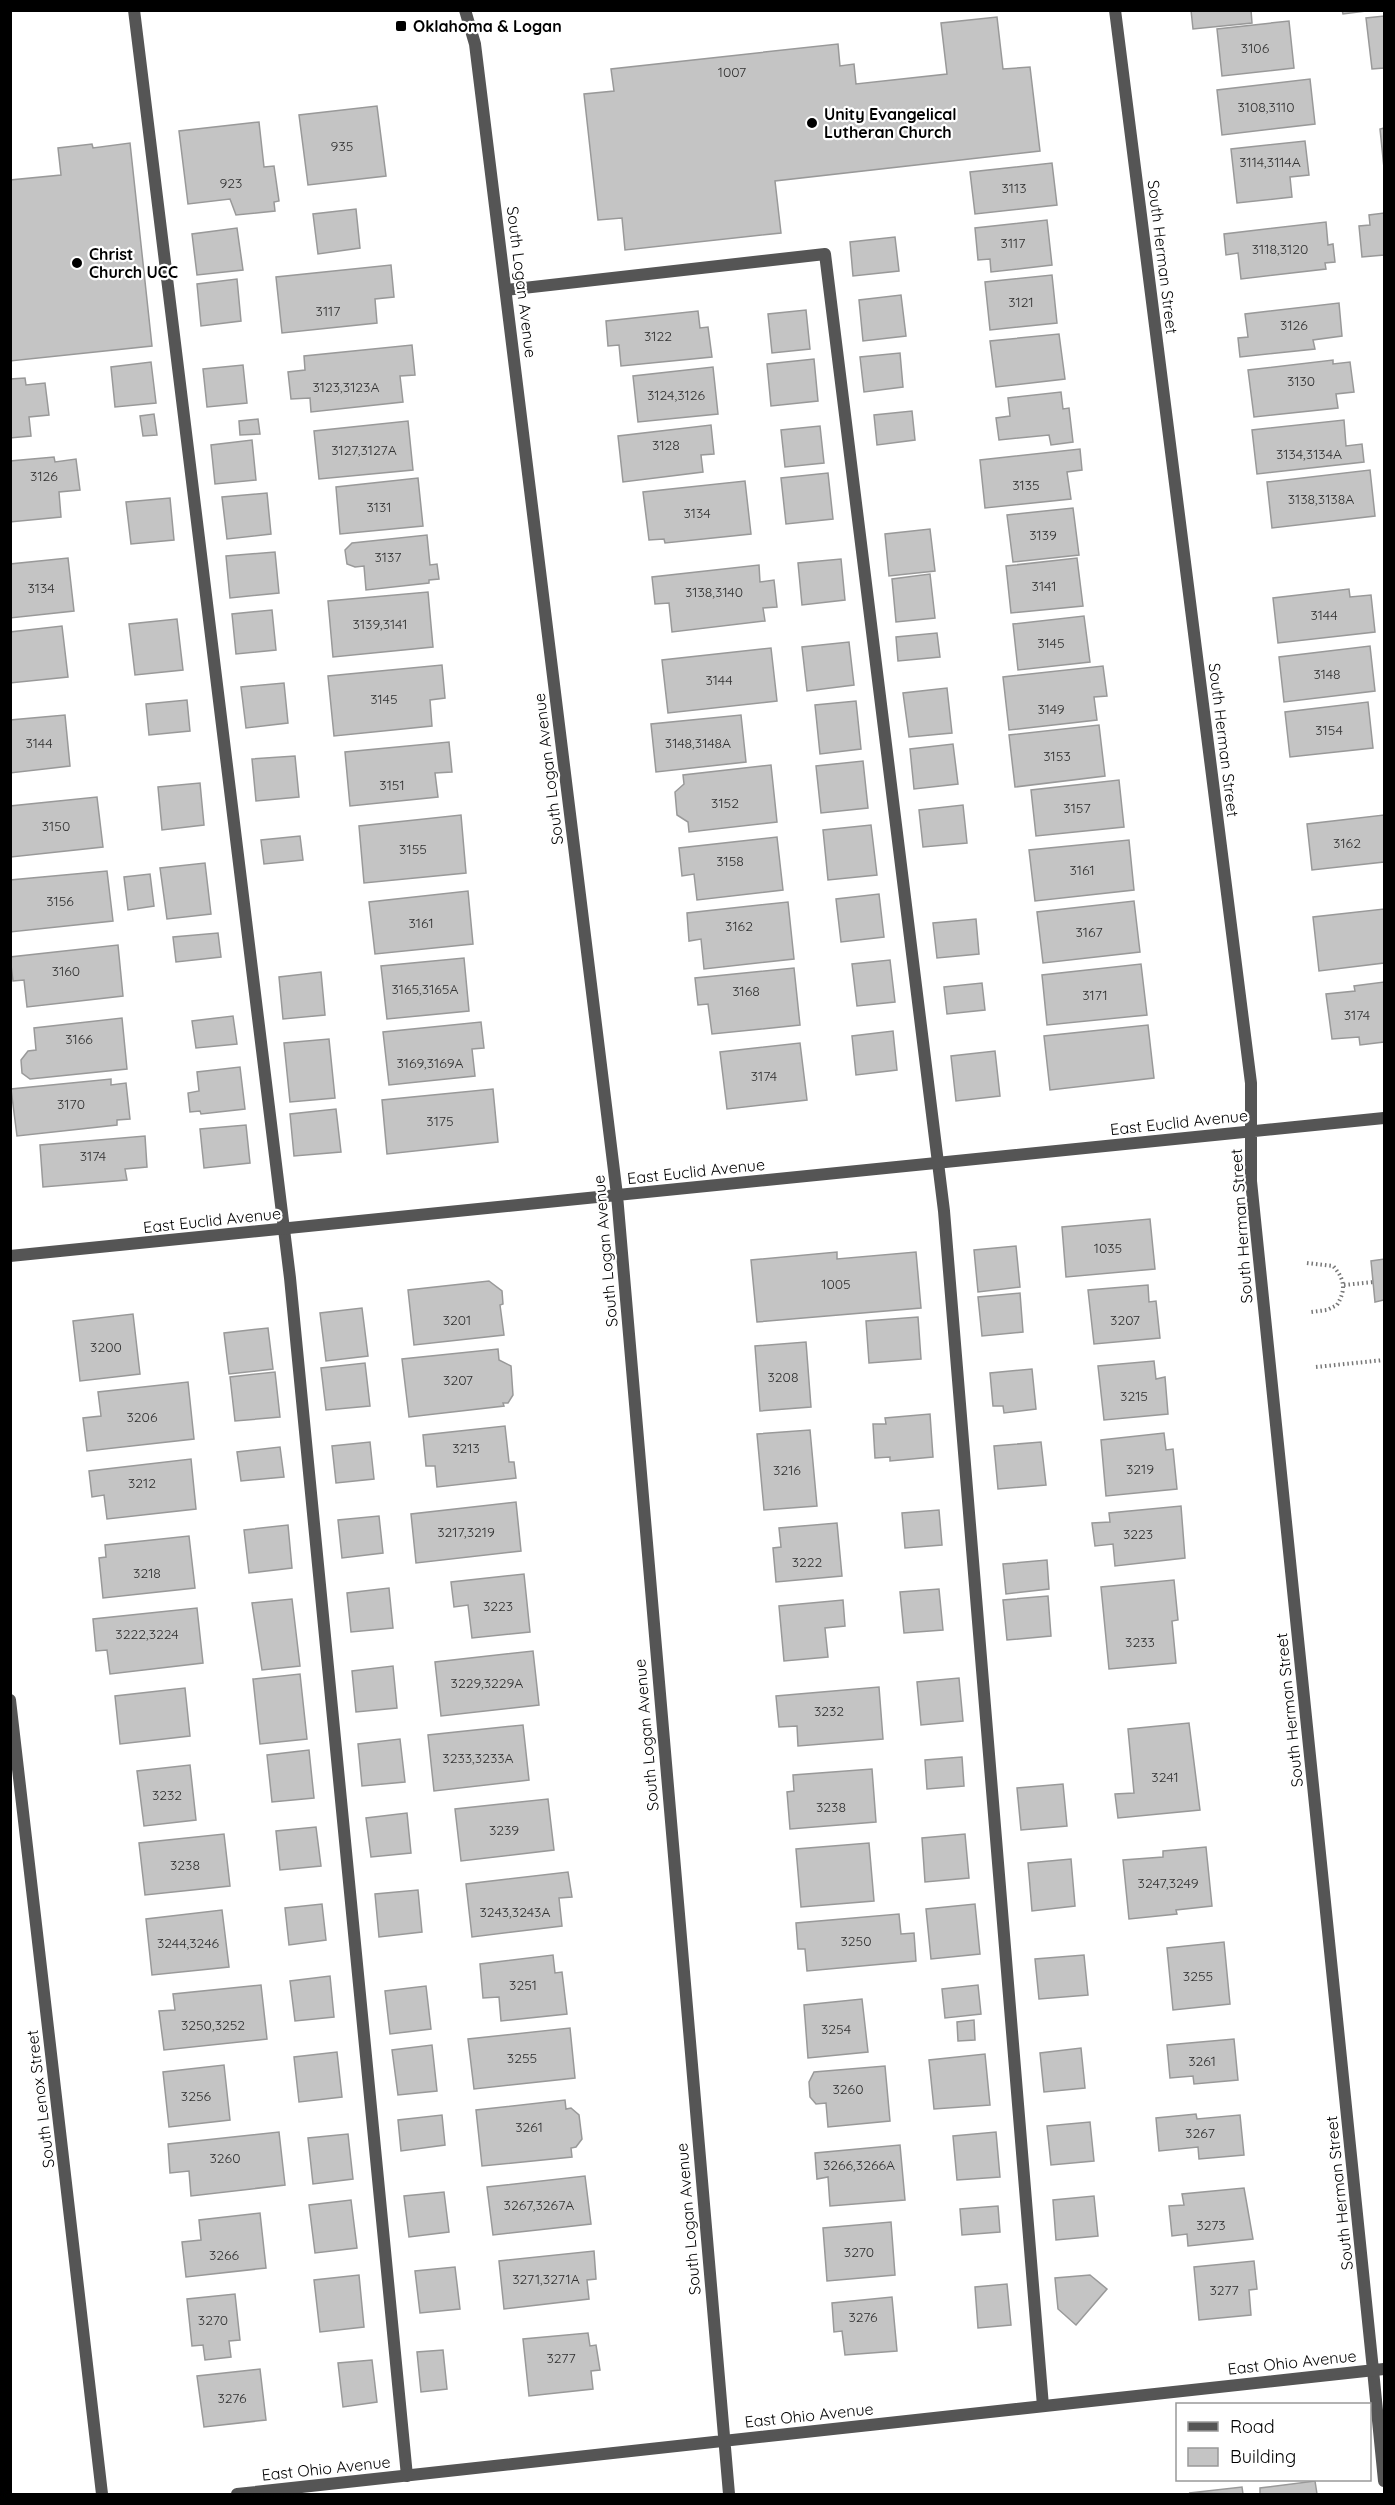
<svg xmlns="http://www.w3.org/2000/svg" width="1395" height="2505" viewBox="0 0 1395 2505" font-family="Quicksand,sans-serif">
<rect width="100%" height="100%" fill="#fff"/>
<path fill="#c4c4c4" stroke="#999" stroke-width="1.5" d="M1191,10H1251L1252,23L1193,29Z
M1342,10H1374L1343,14Z
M1384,16V68L1372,69L1366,18Z
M997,17L1003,69L1030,67L1040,151L775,181L781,233L625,250L622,218L598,220L584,94L614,91L611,69L838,44L840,66L854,64L856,84L947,74L941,23Z
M1289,21L1294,68L1222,76L1217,29Z
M1310,79L1315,124L1222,135L1217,90Z
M377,106L386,176L308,185L299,115Z
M259,122L264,167L274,166L279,201L274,202L275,211L236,215L230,199L188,204L179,131Z
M1384,128V168L1380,129Z
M1305,141L1309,175L1290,177L1292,197L1237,203L1231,149Z
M130,143L152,346L10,361V180L61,175L58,148L92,144L93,148Z
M1052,163L1057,205L975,214L970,172Z
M356,209L360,248L318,254L313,214Z
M1384,213V255L1362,257L1359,226L1370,225L1369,215Z
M1047,220L1052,265L991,272L990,259L978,260L975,228Z
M1326,222L1328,245L1333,244L1335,262L1325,263L1326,269L1241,279L1238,253L1226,255L1224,234Z
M237,228L243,270L197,275L192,234Z
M895,237L899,271L853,276L850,242Z
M391,265L394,297L375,299L377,323L282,333L276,277Z
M1052,275L1057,323L990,330L985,282Z
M237,279L241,321L201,326L197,284Z
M901,295L906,336L863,341L859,300Z
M1339,303L1342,336L1313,340L1315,349L1240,357L1238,338L1248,337L1245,314Z
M806,310L810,349L772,353L768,314Z
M698,311L700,328L708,327L712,357L621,366L619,345L608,346L606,321Z
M1059,334L1065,379L996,387L990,341Z
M412,345L415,375L400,376L403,402L311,412L310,398L291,399L288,372L305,370L304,356Z
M900,353L903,387L864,392L860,357Z
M814,359L818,401L771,406L767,364Z
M1333,360V364L1350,362L1354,392L1336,394L1338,408L1254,417L1248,370Z
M151,362L156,403L115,407L111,367Z
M243,365L247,403L207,407L203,369Z
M713,367L718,414L638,422L633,376Z
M25,378L26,385L45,383L49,415L29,417L31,436L10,438V379Z
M1061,392L1063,409L1069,408L1073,442L1051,445L1049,435L999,440L996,418L1010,416L1008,398Z
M912,411L915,440L877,445L874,415Z
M154,414L157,435L143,436L140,416Z
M258,419L260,434L240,435L239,421Z
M1344,420L1346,446L1362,444L1364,462L1257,474L1252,430Z
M408,421L413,470L319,479L314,431Z
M711,425L714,454L701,455L703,472L623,482L618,436Z
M820,426L824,463L785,467L781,430Z
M252,440L256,480L215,484L211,445Z
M1080,449L1082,470L1067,472L1071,499L985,508L980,460Z
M54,457L55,462L76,459L80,490L59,492L61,517L10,522V461Z
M1370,470L1375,516L1272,528L1267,482Z
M828,473L833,519L786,524L781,478Z
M418,478L423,526L340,534L336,487Z
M745,481L751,534L665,543L664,539L649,540L643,492Z
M267,493L271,534L227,539L222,497Z
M170,498L174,540L131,544L126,502Z
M1073,508L1079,555L1013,562L1007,515Z
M930,529L935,571L889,576L885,534Z
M427,535L430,565L437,564L439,579L429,580V583L366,590L364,566L355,567L347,564L345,550L352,543Z
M275,552L279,593L230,598L226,556Z
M68,558L74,611L10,618V564Z
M1077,558L1083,606L1011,613L1006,566Z
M841,559L845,600L802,605L798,563Z
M759,565L760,582L774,580L777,607L763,608L765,621L672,632L669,603L655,604L652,577Z
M930,574L935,618L896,622L892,579Z
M1349,589L1350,597L1371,595L1375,632L1278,643L1273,598Z
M428,592L433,647L333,657L328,601Z
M272,610L276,650L236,654L232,614Z
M1084,616L1090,662L1018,670L1013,624Z
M177,619L183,670L135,675L129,624Z
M62,626L68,677L10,683V632Z
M937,633L940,657L898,661L896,637Z
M849,642L854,685L807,691L802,647Z
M1370,646L1375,691L1284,702L1279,657Z
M771,648L777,701L668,713L662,660Z
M442,665L445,698L430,700L432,726L334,736L328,676Z
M1103,666L1107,696L1094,697L1097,720L1009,730L1003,677Z
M284,683L288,723L246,728L241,687Z
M947,688L952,733L909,737L903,693Z
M187,700L190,731L149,735L146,704Z
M856,701L861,749L820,754L815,705Z
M1368,702L1373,748L1290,757L1285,712Z
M65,715L70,766L10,773V720Z
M741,715L746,762L656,772L651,724Z
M1099,725L1105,776L1015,787L1009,735Z
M449,742L452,772L435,773L438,797L350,806L345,752Z
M953,744L958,784L914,789L910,749Z
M295,756L299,797L256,801L252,759Z
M863,761L868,808L821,813L816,766Z
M771,765L777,822L689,832L688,822L677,815L675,792L684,784L683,775Z
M1119,780L1124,827L1036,836L1031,790Z
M200,783L204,825L162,830L158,787Z
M97,797L103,847L11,857L10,806Z
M963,805L967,843L923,847L919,810Z
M461,815L466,873L364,883L359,826Z
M1384,815V862L1312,870L1307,824Z
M871,825L877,875L828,880L823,830Z
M300,836L303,860L264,864L261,840Z
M777,837L783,890L697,900L694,874L682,876L679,848Z
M1129,840L1134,890L1035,901L1029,850Z
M205,863L211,914L167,919L160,868Z
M107,871L113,921L10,932V880Z
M150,874L154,906L128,910L124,877Z
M468,891L473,944L375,954L369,902Z
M879,894L884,937L841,942L836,899Z
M1134,901L1140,952L1043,963L1037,912Z
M788,902L794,959L704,969L701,939L689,941L687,913Z
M1384,909V963L1319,971L1313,917Z
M976,919L979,954L937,958L933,923Z
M218,933L221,957L176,962L173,937Z
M118,945L123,996L27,1007L24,980L13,981L10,957Z
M464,958L469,1011L387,1019L381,966Z
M890,960L895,1002L857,1006L852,964Z
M1141,964L1147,1015L1047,1025L1042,975Z
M794,968L800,1025L712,1034L708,1004L698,1005L695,978Z
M321,972L325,1015L283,1019L279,977Z
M1384,982V1042L1360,1045L1359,1037L1332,1039L1326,994L1355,991L1354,986Z
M982,983L985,1010L947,1014L944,987Z
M233,1016L237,1044L196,1048L192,1021Z
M122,1018L127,1069L30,1079L22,1073L21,1060L28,1051L36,1050L34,1028Z
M481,1022L484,1048L472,1049L475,1076L389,1085L383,1032Z
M1148,1025L1154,1078L1050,1090L1044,1036Z
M893,1031L897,1070L856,1075L852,1036Z
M329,1039L335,1098L290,1102L284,1043Z
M800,1043L807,1100L727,1109L720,1052Z
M995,1051L1000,1096L956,1101L951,1056Z
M240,1067L245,1109L201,1114L200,1111L190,1112L188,1093L199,1091L197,1072Z
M111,1079V1085L126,1083L130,1119L117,1120V1125L17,1136L11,1089Z
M493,1089L498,1142L387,1154L382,1100Z
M336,1109L341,1152L294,1156L290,1114Z
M246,1125L250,1163L204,1168L200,1129Z
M145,1136L147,1167L125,1169L127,1180L43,1187L40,1145Z
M1150,1219L1155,1269L1066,1277L1062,1227Z
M1016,1246L1020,1287L978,1292L974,1250Z
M837,1252V1259L916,1252L921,1308L757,1322L751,1260Z
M1384,1259V1300L1375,1302L1371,1261Z
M489,1281L502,1291L503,1304L500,1305L504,1335L414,1345L408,1290Z
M1148,1285L1149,1302L1156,1301L1160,1338L1094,1344L1088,1290Z
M1020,1293L1023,1332L982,1336L978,1297Z
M362,1308L368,1356L326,1361L320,1313Z
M133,1314L140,1374L80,1381L73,1321Z
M918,1317L921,1359L869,1363L866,1321Z
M268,1328L273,1369L229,1374L224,1333Z
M806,1342L811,1407L760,1411L755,1346Z
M498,1349L499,1360L511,1366L513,1395L508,1403H503L504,1406L409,1417L402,1359Z
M1154,1361L1156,1379L1165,1377L1168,1414L1104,1420L1098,1366Z
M365,1363L370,1406L326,1410L321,1368Z
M1032,1369L1036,1409L1004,1413L1003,1406H993L990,1373Z
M275,1372L280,1417L235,1421L230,1377Z
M188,1382L194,1439L87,1451L83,1418L101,1416L98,1392Z
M930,1414L933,1457L890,1461V1457L875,1458L873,1424H886L885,1418Z
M505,1426L509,1462H514L516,1478L437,1487L435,1466H426L423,1435Z
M810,1430L817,1506L764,1510L757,1434Z
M1164,1433L1166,1450L1173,1449L1177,1489L1106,1496L1101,1440Z
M370,1442L374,1479L336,1483L332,1446Z
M1041,1442L1046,1485L998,1489L994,1446Z
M280,1447L284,1477L241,1481L237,1452Z
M191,1459L196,1509L107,1519L104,1495L92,1497L89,1471Z
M516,1502L521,1551L416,1563L411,1514Z
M1181,1506L1185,1558L1115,1566L1113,1544L1095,1546L1092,1523L1110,1522L1109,1513Z
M939,1510L942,1545L905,1548L902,1513Z
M379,1516L383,1553L342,1558L338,1520Z
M837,1523L842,1576L776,1582L773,1548L781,1547L779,1528Z
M288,1525L292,1568L249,1573L244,1530Z
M189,1536L195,1588L103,1598L99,1558L106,1557L105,1545Z
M1047,1560L1049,1589L1006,1594L1003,1564Z
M524,1574L530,1632L472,1638L468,1605L454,1607L451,1582Z
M1174,1580L1178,1620L1172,1621L1176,1663L1109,1669L1101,1587Z
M389,1588L393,1628L351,1632L347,1593Z
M939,1589L943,1630L904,1633L900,1592Z
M1048,1596L1051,1636L1007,1640L1003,1600Z
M292,1599L300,1666L262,1670L252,1603Z
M843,1600L845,1626L825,1628L828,1657L784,1661L779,1606Z
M197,1608L203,1663L110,1674L107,1650L96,1651L93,1619Z
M533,1651L539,1705L441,1716L435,1662Z
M393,1666L397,1708L356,1712L352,1671Z
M300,1674L307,1739L260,1744L253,1679Z
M959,1678L963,1721L921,1725L917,1682Z
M879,1687L883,1739L798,1746L797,1726L779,1727L776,1696Z
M185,1688L190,1736L120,1744L115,1696Z
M1189,1723L1200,1810L1118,1818L1115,1794L1134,1793L1128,1729Z
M523,1725L529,1780L434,1791L428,1735Z
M400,1739L405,1782L362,1786L358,1744Z
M309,1750L314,1798L272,1802L267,1755Z
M962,1757L964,1786L927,1789L925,1760Z
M190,1765L196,1820L144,1826L137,1771Z
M872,1769L876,1822L790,1829L787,1792L794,1791L793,1775Z
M1063,1784L1067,1826L1021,1830L1017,1788Z
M548,1799L554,1850L461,1861L455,1809Z
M407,1813L411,1853L371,1857L366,1818Z
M316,1827L321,1866L280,1870L276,1831Z
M224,1834L230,1886L145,1895L139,1843Z
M965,1834L969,1878L925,1882L922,1838Z
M869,1843L874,1901L801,1907L796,1849Z
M1206,1847L1212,1906L1176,1910L1177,1914L1129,1919L1123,1860L1163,1857V1851Z
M1071,1859L1075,1906L1032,1911L1028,1863Z
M568,1872L572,1897L559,1898L562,1926L472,1937L466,1884Z
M418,1890L422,1932L379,1937L375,1894Z
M322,1904L326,1940L289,1945L285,1908Z
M975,1904L980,1954L931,1959L926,1909Z
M222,1910L229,1967L152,1975L146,1919Z
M899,1914L901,1934L914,1933L916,1961L807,1971L805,1949H798L796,1923Z
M1224,1942L1230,2004L1173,2010L1167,1948Z
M553,1955L555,1973L562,1972L567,2014L501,2021L499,1997L483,1998L480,1964Z
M1084,1955L1088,1995L1039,1999L1035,1959Z
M330,1976L334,2017L295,2021L290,1981Z
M261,1985L267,2039L164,2050L159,2011L175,2010L173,1994Z
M978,1985L981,2014L945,2018L942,1989Z
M426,1986L431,2029L390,2034L385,1991Z
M862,1999L868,2052L808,2058L804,2005Z
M974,2020L975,2040L958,2041L957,2022Z
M570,2028L575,2078L474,2089L468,2039Z
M1234,2039L1238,2080L1194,2084L1193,2076L1170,2078L1167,2045Z
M432,2045L437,2091L398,2095L392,2050Z
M1081,2048L1085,2088L1044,2092L1040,2053Z
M337,2052L342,2097L299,2102L294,2057Z
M985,2054L990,2105L934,2109L929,2060Z
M224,2065L230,2120L169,2127L163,2072Z
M885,2066L890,2121L828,2127L826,2103L816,2104L810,2097L809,2082L814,2072Z
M565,2100L566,2109L571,2108L579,2115L582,2139L576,2147L571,2148L572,2157L482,2166L476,2110Z
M1196,2114L1197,2119L1240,2115L1244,2155L1199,2159L1198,2147L1159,2151L1156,2118Z
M442,2115L445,2145L401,2151L398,2120Z
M1090,2122L1094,2161L1051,2165L1047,2126Z
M279,2132L285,2185L191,2196L189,2171L170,2173L168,2144Z
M996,2132L1000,2177L957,2180L953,2136Z
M348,2134L353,2179L313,2184L308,2138Z
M900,2145L905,2200L830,2206L828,2177L817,2179L815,2153Z
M585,2176L591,2224L493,2235L487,2187Z
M1244,2188L1253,2239L1188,2246L1187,2234L1172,2236L1169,2206L1184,2205L1182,2194Z
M444,2192L449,2232L409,2237L404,2196Z
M1094,2196L1098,2236L1056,2240L1053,2200Z
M351,2200L357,2248L315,2253L309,2205Z
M998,2206L1000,2232L962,2235L960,2209Z
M260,2213L266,2268L186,2277L182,2242L201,2240L199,2220Z
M891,2222L895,2275L827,2281L823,2228Z
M594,2251L596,2279L587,2280L589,2299L504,2309L499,2261Z
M1254,2261L1257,2289L1249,2290L1251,2315L1199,2320L1194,2267Z
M455,2267L460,2309L420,2313L415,2271Z
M359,2275L364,2327L320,2332L314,2280Z
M1090,2275L1107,2289L1076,2325L1058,2309L1055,2278Z
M1007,2284L1011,2325L978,2328L975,2287Z
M235,2294L240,2340L229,2341L231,2357L205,2360L203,2345L192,2346L187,2299Z
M892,2297L897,2351L845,2355L842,2331L834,2332L832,2303Z
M588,2333L590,2346L596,2345L600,2370L591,2371L593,2389L529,2396L523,2339Z
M443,2350L447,2389L421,2392L417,2352Z
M372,2360L377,2402L343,2407L338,2363Z
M260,2369L266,2420L204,2427L197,2376Z
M1315,2481L1317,2494H1260V2488Z
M1242,2487L1243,2494L1189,2493Z"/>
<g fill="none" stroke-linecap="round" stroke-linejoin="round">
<path stroke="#777" stroke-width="4" stroke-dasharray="1.5 3" stroke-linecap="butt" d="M1307,1263L1333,1266C1345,1279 1346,1290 1337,1305L1327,1310L1311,1312
M1344,1285L1374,1282
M1316,1367L1384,1360"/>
<path stroke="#555" stroke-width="12" d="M134,10L290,1278L407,2476
M506,290L825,254L944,1211L1043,2406
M1373,2370L1384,2481"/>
<path stroke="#555" stroke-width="12" d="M465,10L475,44L617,1195L729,2494
M1115,10L1251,1083V1181L1373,2370
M10,1256L1384,1118
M10,1700L102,2494
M237,2494L1384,2369"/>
</g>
<g fill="#000" stroke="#fff" stroke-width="2">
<rect x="395" y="20" width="12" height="12" rx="3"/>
<circle cx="812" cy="123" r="6"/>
<circle cx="77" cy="263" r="6"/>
</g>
<g text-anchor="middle" stroke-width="4.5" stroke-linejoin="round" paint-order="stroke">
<g font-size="14" fill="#313131">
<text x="1255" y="53">3106</text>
<text x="732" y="77">1007</text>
<text x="1266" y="112">3108,3110</text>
<text x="342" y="151">935</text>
<text x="1270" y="167">3114,3114A</text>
<text x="231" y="188">923</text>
<text x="1014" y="193">3113</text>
<text x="1013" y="248">3117</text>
<text x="1280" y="254">3118,3120</text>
<text x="1021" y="307">3121</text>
<text x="328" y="316">3117</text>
<text x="1294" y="330">3126</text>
<text x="658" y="341">3122</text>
<text x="1301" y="386">3130</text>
<text x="346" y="392">3123,3123A</text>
<text x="676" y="400">3124,3126</text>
<text x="666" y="450">3128</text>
<text x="364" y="455">3127,3127A</text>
<text x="1309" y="459">3134,3134A</text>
<text x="44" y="481">3126</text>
<text x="1026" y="490">3135</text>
<text x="1321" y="504">3138,3138A</text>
<text x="379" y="512">3131</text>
<text x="697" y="518">3134</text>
<text x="1043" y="540">3139</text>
<text x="388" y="562">3137</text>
<text x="1044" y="591">3141</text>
<text x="41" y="593">3134</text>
<text x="714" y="597">3138,3140</text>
<text x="1324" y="620">3144</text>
<text x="380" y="629">3139,3141</text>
<text x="1051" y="648">3145</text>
<text x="1327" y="679">3148</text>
<text x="719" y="685">3144</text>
<text x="384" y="704">3145</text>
<text x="1051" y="714">3149</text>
<text x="1329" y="735">3154</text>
<text x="39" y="748">3144</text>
<text x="698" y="748">3148,3148A</text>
<text x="1057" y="761">3153</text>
<text x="392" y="790">3151</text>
<text x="725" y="808">3152</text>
<text x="1077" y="813">3157</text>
<text x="56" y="831">3150</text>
<text x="1347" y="848">3162</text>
<text x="413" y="854">3155</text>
<text x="730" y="866">3158</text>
<text x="1082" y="875">3161</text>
<text x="60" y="906">3156</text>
<text x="421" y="928">3161</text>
<text x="739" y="931">3162</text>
<text x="1089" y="937">3167</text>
<text x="66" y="976">3160</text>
<text x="425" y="994">3165,3165A</text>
<text x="746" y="996">3168</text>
<text x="1095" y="1000">3171</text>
<text x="1357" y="1020">3174</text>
<text x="79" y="1044">3166</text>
<text x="430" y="1068">3169,3169A</text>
<text x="764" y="1081">3174</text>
<text x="71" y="1109">3170</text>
<text x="440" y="1126">3175</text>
<text x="93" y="1161">3174</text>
<text x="1108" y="1253">1035</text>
<text x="836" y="1289">1005</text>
<text x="457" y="1325">3201</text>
<text x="1125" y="1325">3207</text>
<text x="106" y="1352">3200</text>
<text x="783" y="1382">3208</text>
<text x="458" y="1385">3207</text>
<text x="1134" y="1401">3215</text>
<text x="142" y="1422">3206</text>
<text x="466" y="1453">3213</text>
<text x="1140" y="1474">3219</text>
<text x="787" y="1475">3216</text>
<text x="142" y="1488">3212</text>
<text x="466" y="1537">3217,3219</text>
<text x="1138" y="1539">3223</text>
<text x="807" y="1567">3222</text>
<text x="147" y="1578">3218</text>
<text x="498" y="1611">3223</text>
<text x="147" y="1639">3222,3224</text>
<text x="1140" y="1647">3233</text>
<text x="487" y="1688">3229,3229A</text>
<text x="829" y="1716">3232</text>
<text x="478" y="1763">3233,3233A</text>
<text x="1165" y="1782">3241</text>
<text x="167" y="1800">3232</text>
<text x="831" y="1812">3238</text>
<text x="504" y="1835">3239</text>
<text x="185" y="1870">3238</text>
<text x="1168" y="1888">3247,3249</text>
<text x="515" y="1917">3243,3243A</text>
<text x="856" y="1946">3250</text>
<text x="188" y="1948">3244,3246</text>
<text x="1198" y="1981">3255</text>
<text x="523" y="1990">3251</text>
<text x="213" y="2030">3250,3252</text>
<text x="836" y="2034">3254</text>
<text x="522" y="2063">3255</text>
<text x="1202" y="2066">3261</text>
<text x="848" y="2094">3260</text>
<text x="196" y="2101">3256</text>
<text x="529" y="2132">3261</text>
<text x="1200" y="2138">3267</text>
<text x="225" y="2163">3260</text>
<text x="859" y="2170">3266,3266A</text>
<text x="539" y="2210">3267,3267A</text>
<text x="1211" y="2230">3273</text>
<text x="859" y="2257">3270</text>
<text x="224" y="2260">3266</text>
<text x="546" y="2284">3271,3271A</text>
<text x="1224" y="2295">3277</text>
<text x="863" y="2322">3276</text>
<text x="213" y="2325">3270</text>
<text x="561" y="2363">3277</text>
<text x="232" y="2403">3276</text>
</g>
<g font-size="16" font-weight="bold" fill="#000" stroke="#fff" text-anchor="start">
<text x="413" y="32">Oklahoma &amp; Logan</text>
<text x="824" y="120">Unity Evangelical<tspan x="824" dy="18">Lutheran Church</tspan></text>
<text x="89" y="260">Christ<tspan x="89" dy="18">Church UCC</tspan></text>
</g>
<g font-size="16" fill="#000" stroke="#fff">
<text transform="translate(1163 257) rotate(83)" y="6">South Herman Street</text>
<text transform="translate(522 282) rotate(83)" y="6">South Logan Avenue</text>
<text transform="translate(1224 740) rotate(83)" y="6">South Herman Street</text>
<text transform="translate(548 769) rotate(-97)" y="6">South Logan Avenue</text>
<text transform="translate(1179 1122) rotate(-6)" y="6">East Euclid Avenue</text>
<text transform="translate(696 1171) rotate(-6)" y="6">East Euclid Avenue</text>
<text transform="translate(212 1220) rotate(-6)" y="6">East Euclid Avenue</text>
<text transform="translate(1241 1226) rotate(-94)" y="6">South Herman Street</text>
<text transform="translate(605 1251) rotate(-95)" y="6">South Logan Avenue</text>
<text transform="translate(1289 1710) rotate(-96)" y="6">South Herman Street</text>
<text transform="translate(646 1735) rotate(-95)" y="6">South Logan Avenue</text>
<text transform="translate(40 2099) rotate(-97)" y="6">South Lenox Street</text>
<text transform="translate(1339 2193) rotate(-96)" y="6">South Herman Street</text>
<text transform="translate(688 2219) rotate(-95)" y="6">South Logan Avenue</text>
<text transform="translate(1292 2362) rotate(-6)" y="6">East Ohio Avenue</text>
<text transform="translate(809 2415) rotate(-6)" y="6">East Ohio Avenue</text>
<text transform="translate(326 2468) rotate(-6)" y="6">East Ohio Avenue</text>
</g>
</g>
<rect width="1395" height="2505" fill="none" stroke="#000000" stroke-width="24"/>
<rect x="1176" y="2403" width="195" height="78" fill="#ffffff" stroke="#999999" stroke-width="1.5"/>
<rect x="1188" y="2422" width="30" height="9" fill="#555555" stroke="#999999" stroke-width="1.5"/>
<text x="1230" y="2433" font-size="18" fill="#000000">Road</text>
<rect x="1188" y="2448" width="30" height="18" fill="#c4c4c4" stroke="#999999" stroke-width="1.5"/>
<text x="1230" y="2463" font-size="18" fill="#000000">Building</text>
</svg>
